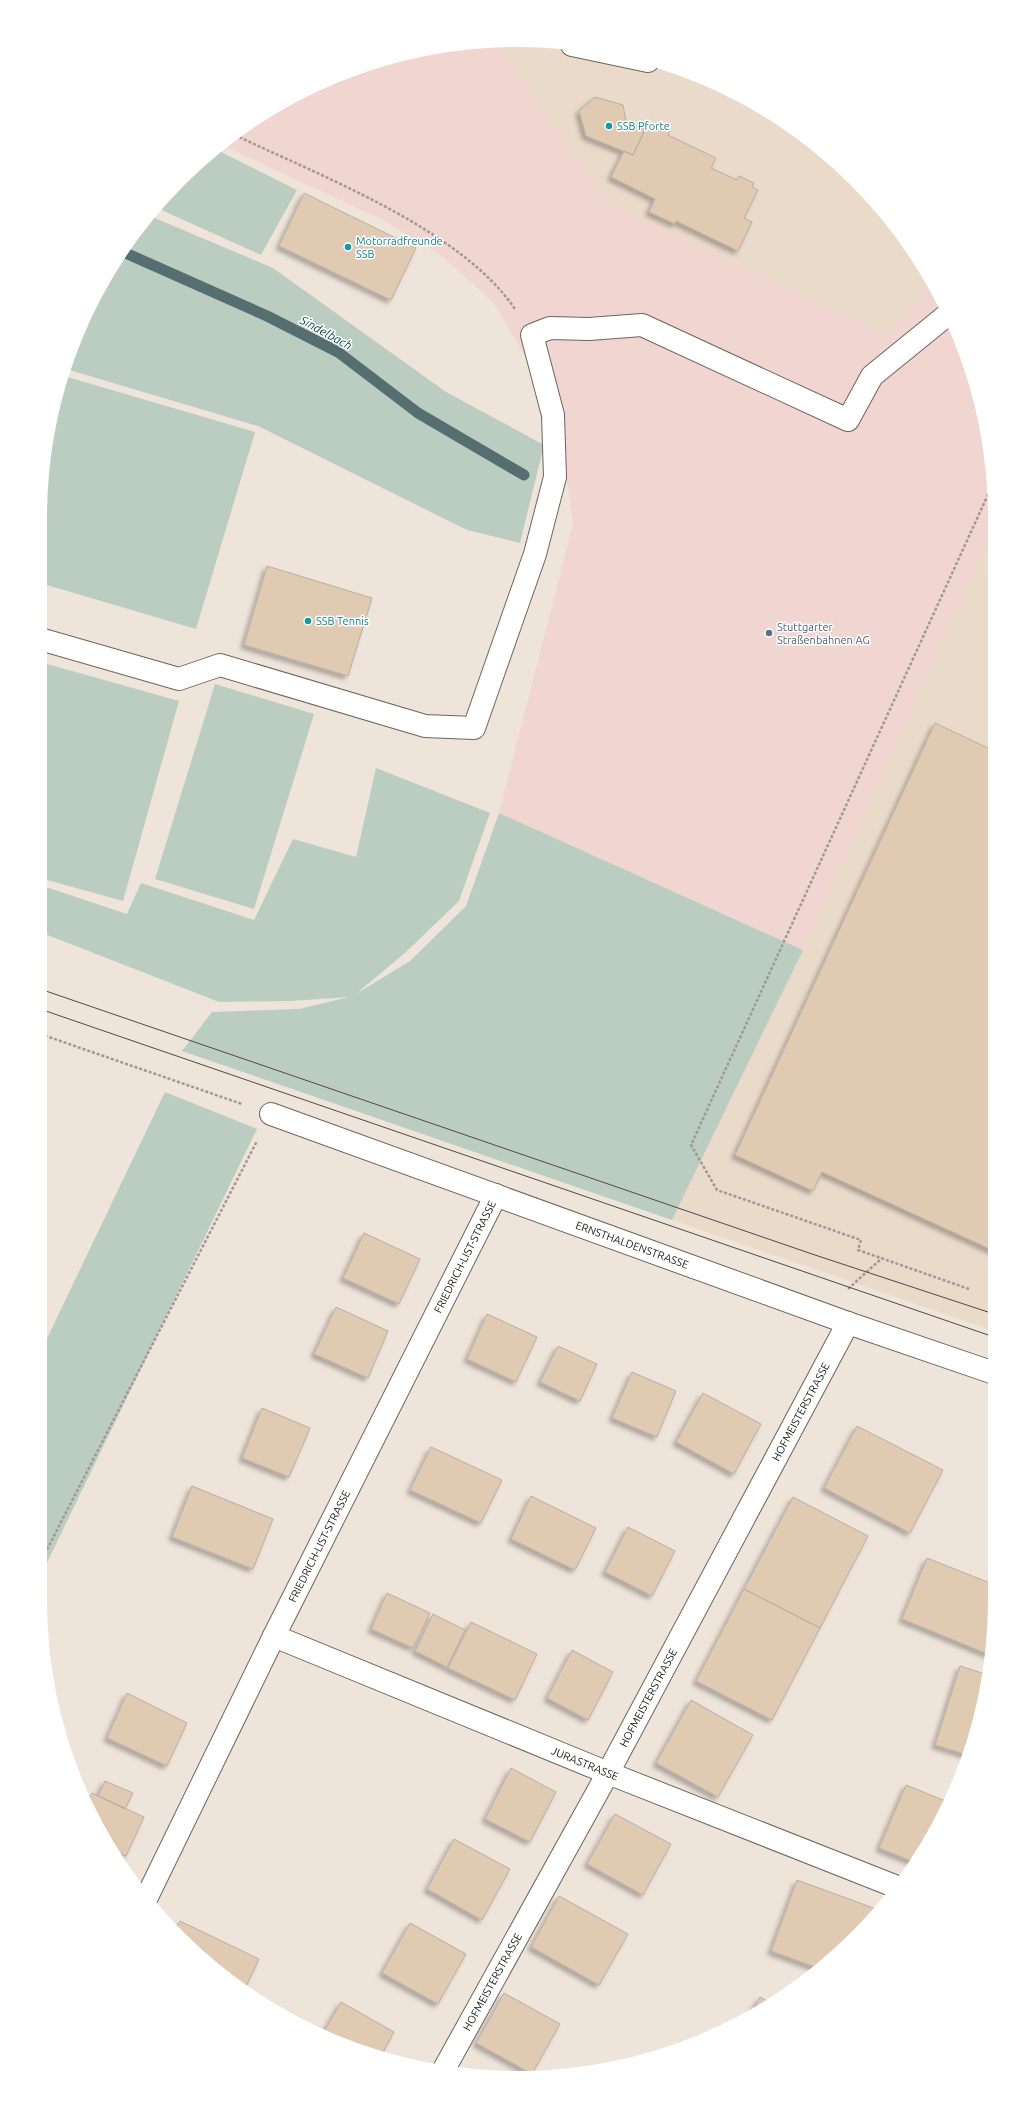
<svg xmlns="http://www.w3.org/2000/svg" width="1035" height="2118" viewBox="0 0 1035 2118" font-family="Ubuntu,sans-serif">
<defs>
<filter id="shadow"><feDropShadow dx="-3.5" dy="3.5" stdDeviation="2" flood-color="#0004"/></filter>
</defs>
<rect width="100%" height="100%" fill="#eee4da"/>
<path fill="#eadaca" d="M518,40L611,49L700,76L808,139L896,227L930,285L888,336L606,202L496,42Z
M991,533L994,1331L672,1220L803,950Z"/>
<path fill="#f0d5d1" d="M496,42L606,202L888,336L930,285L959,335L991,455V533L803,950L499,813L573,524L558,412L493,302L443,257L385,221L222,145L252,120L335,76L425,49Z"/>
<path fill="#bbcdc0" d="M217,150L297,190L261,255L157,208L180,180Z
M150,216L273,268L446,392L544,445L520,543L467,530L258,426L66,369L76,335L121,252Z
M64,376L255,432L196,629L40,583V517L49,424Z
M40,662L179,701L123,901L40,878Z
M215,684L314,714L254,909L155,879Z
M376,768L490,813L459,901L406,952L356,994L410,961L466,906L499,813L803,950L672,1220L182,1051L212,1012L299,1009L349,997L291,1001L219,1002L40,932V885L127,914L141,883L254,920L293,839L356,857Z
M165,1092L257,1129L40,1577V1353Z"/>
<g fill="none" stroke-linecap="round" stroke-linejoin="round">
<path stroke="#556e70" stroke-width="11" d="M121,251L267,316L338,352L418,413L524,475"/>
</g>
<path fill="#e1cab2" stroke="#b8aea4" filter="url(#shadow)" d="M595,97L623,105L626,122L645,130L633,155L586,136L579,111Z
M655,123L670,131L668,135L716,158L711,168L737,180L739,176L754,183L752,187L758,190L744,218L752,222L738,251L676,221L675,224L649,212L655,199L611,177L624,151L633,155L647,125L653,127Z
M304,193L416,248L391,300L279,246Z
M267,566L372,598L348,676L244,645Z
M935,723L992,750L994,1251L822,1172L813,1191L735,1155Z
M364,1233L420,1259L399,1304L343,1278Z
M336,1307L388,1331L368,1378L314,1354Z
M487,1314L537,1337L516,1382L467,1359Z
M558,1346L597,1364L580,1401L540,1382Z
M632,1372L676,1391L657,1437L612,1418Z
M703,1393L761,1424L734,1474L676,1442Z
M262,1408L310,1428L289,1477L242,1458Z
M857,1426L943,1470L910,1533L824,1488Z
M431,1447L502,1480L481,1523L410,1490Z
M192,1486L273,1519L253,1569L172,1537Z
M531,1496L596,1528L575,1570L511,1539Z
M793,1497L868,1536L820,1628L744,1589Z
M628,1527L675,1551L652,1596L605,1572Z
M927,1558L995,1585L990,1655L902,1619Z
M744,1589L820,1628L772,1720L696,1681Z
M387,1593L430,1613L413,1648L371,1629Z
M433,1614L465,1630L447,1667L415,1651Z
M471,1622L537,1654L515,1700L448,1668Z
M572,1650L613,1672L588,1720L547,1698Z
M960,1666L988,1675L986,1694L967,1755L935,1745Z
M127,1693L187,1723L167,1766L107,1738Z
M691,1700L753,1735L718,1797L656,1763Z
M511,1768L556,1792L530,1842L485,1819Z
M105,1781L133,1793L125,1809L98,1796Z
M906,1785L948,1802L916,1863L879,1848Z
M92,1793L144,1817L126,1856L110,1849L104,1839L87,1803Z
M615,1814L671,1844L643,1895L587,1864Z
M454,1839L510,1869L482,1920L427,1889Z
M797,1880L879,1910L855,1938L820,1969L771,1951Z
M559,1896L628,1934L599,1985L531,1947Z
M180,1921L259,1959L244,1991L202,1959L175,1930Z
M410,1923L466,1954L438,2004L382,1973Z
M504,1993L560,2024L532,2074L476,2043Z
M760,1997L771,2003L751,2015Z
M341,2002L394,2032L381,2056L335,2042L322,2035Z"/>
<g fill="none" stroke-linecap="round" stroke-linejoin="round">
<g stroke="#6e655c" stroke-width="24">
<g id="minor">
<path d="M572,45L648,61"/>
<path d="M40,639L179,679L220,665L425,726L474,728L535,554L555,477L553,415L532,335L550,328L589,329L642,325L848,420L872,376L947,315"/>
<path id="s1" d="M271,1114L848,1323L994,1373"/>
<path id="s2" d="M274,1636L608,1773L897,1887"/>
<path id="s3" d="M146,1899L274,1636L496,1195"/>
<path id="s4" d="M443,2071L608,1773L848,1323"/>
</g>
</g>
<path stroke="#a19991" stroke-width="2.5" stroke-dasharray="3 2" stroke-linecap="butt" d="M235,135C320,176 461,229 515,309
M237,136L240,131
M40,1034L242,1104
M848,1289L882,1258
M969,1289L858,1250L861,1240L717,1190L691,1145L991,488
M40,1563L257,1141"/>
<use href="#minor" stroke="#fff" stroke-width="22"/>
<path stroke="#4f4a45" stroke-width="1" d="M40,989L815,1255L994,1314
M40,1009L994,1337"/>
</g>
<g fill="#0f9aa8" stroke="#fff" stroke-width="1.5">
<circle cx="609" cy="126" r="4"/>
<circle cx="348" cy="247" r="4"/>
<circle cx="308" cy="621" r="4"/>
</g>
<circle fill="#5c6f8a" stroke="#fff" stroke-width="1.5" cx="769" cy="633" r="4"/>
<g text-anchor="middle" stroke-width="3" stroke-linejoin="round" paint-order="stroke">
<g font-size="11" fill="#0d838f" stroke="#fff" text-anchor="start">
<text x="617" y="130">SSB Pforte</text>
<text x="356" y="245">Motorradfreunde<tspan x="356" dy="13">SSB</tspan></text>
<text x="316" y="625">SSB Tennis</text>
</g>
<g font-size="11" fill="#4e5e75" stroke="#fff" text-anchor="start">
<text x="777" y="631">Stuttgarter<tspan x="777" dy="13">Straßenbahnen AG</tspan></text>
</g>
<g font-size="11" fill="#201d19" stroke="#fff">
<text dy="4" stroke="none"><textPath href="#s1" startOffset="384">ERNSTHALDENSTRASSE</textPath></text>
<text dy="4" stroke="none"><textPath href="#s3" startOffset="717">FRIEDRICH-LIST-STRASSE</textPath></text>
<text dy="4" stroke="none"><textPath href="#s4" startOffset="750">HOFMEISTERSTRASSE</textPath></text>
<text dy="4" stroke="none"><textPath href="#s3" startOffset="393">FRIEDRICH-LIST-STRASSE</textPath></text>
<text dy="4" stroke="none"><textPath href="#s4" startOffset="426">HOFMEISTERSTRASSE</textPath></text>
<text dy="4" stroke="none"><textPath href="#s2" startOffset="336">JURASTRASSE</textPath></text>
<text dy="4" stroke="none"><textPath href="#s4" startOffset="102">HOFMEISTERSTRASSE</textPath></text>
</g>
<g font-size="12" font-style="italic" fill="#0b474c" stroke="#fff">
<text transform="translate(326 333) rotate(29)" y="4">Sindelbach</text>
</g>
</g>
<path d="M0 0H1035V2118H0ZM517 47H518A470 470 0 0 1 988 517V1601A470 470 0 0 1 518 2071H517A470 470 0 0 1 47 1601V517A470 470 0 0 1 517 47Z" fill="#fff" fill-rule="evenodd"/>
</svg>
